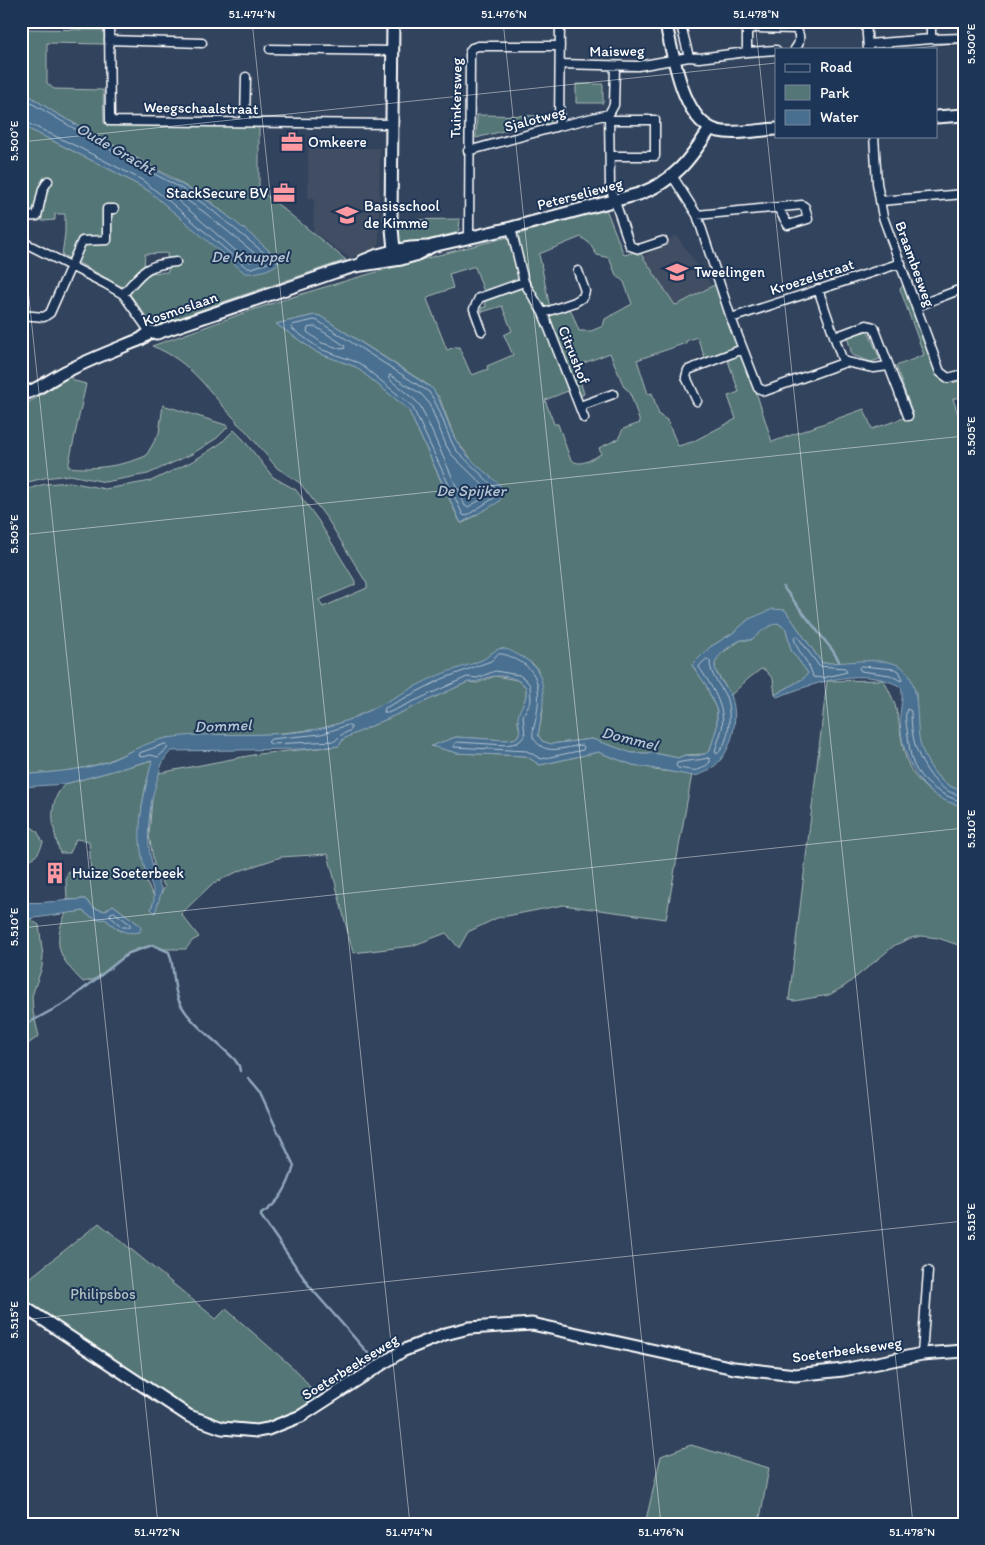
<svg xmlns="http://www.w3.org/2000/svg" width="985" height="1545" viewBox="0 0 985 1545" font-family="Itim,sans-serif">
<rect width="100%" height="100%" fill="#32435d"/>
<filter id="ink" filterUnits="userSpaceOnUse"><feTurbulence type="fractalNoise" baseFrequency=".02" numOctaves="2"/><feDisplacementMap in="SourceGraphic" scale="10" xChannelSelector="R" yChannelSelector="G"/><feConvolveMatrix kernelMatrix="1 2 1 2 8 2 1 2 1" color-interpolation-filters="sRGB"/></filter>
<g filter="url(#ink)">
<path fill="#404d62" d="M308,148H380L379,243L377,249L350,258L313,232L314,199H308Z
M676,235L712,286L675,305L643,257Z"/>
<path fill="#547676" stroke="#aababa" fill-rule="evenodd" d="M21,29L104,30V44L47,43V83L54,89L103,90L104,123L259,126V189L346,260L220,303L158,326L149,320L129,293L147,273L168,272L167,253L145,254L144,267L124,288L77,262L84,244H107V237L78,238V242L71,259L62,255L65,233V214H55V220L42,221L41,210L40,209L21,211V125L113,171L149,191L245,272C257,273 269,270 278,263V258L211,202L169,176L52,111L21,90Z
M576,84H603V103H576Z
M477,115L551,116V125L546,126V120L476,138Z
M606,209L624,255L639,251L675,305L679,304L716,284L739,346L705,358L697,337L686,341V343L637,360L648,394L652,393L659,415L667,420L678,446L692,442L736,419L728,396L739,392L727,358L742,354L758,398L772,442L864,409L872,429L913,415L896,366L924,355L900,289L904,284L939,378C945,383 951,384 959,381L964,395L953,399L961,422H964V790C942,790 923,761 919,742C916,725 916,708 916,691L848,663H822L785,610L749,619L733,633L710,647L692,665L706,685L717,711V727L710,750L705,754L685,755L678,758L654,753H631L592,739L551,744L542,741L538,735L543,711L538,670L533,664L522,657L491,653L489,657L346,721L320,729L272,734L167,738L143,746L106,762L88,767L66,771L21,775V491L45,484L70,482L105,489L151,481L195,460L221,443L234,430L243,439L273,477L296,490L318,520L355,581V585L319,600L323,607L367,588V584L328,520L300,483L277,468L246,431L237,423L236,420C207,391 193,362 152,346C186,334 219,322 252,310C336,282 422,259 508,237L519,280L484,292L475,267H472L449,274L453,288L430,296L427,299L447,350L455,347H459L470,372L472,375L488,369L487,366L513,355L504,335L512,331L502,306L482,312L481,308L486,307L485,301L523,287L543,322L568,391L545,400L554,424H558L570,458C579,469 591,459 601,454L599,448L618,439L623,429L640,423L630,392L624,387L610,353L576,366L584,394L578,397L550,316L570,308L579,331H591L603,326L605,319L632,304L624,282L616,275L609,258L597,255L589,243L581,237L539,254L550,308L546,310L528,278L516,235L586,213ZM315,315L320,316L428,385L439,397L456,441L470,457L478,514L463,523H461L459,520L408,409L356,367L318,353L276,324Z
M460,219L459,230L455,233L408,245H402L396,238L395,220Z
M868,331L880,359L871,362L852,355L847,336Z
M70,377L75,381L86,384L68,467C94,470 122,466 146,456L159,433L163,405L229,426L217,438L192,454L148,474L105,482L70,475L44,478L21,484V407Z
M778,623L786,629L791,650L808,673L804,678L775,695L773,679L765,670L761,669L748,679L731,695L715,670V663L719,655L741,640H751L768,625Z
M495,676L517,680L526,687C528,701 519,708 518,722C518,727 522,732 517,737C514,740 510,739 506,740L456,737L432,746L457,753L526,756L540,765L598,752L633,765L649,767L654,770L692,774L666,919L563,905L497,918L468,932L459,948L446,933L412,946L353,953L328,854L281,857L239,871L212,884L181,914L199,937L192,941L186,949H163L153,945L137,949L129,953L97,979L83,982C60,959 51,945 66,913L83,911C90,917 96,920 105,919L120,931L141,926L113,905L105,911L94,908L85,899L67,900L66,876L69,872H91L89,841L76,839L70,853H60C53,830 46,803 65,784L153,760C140,801 135,837 149,879L146,882L155,898L151,909L165,887L155,870L149,835L154,774L258,754L339,746L343,739L468,682L477,683Z
M884,680C888,690 894,699 896,709C901,727 901,749 909,766C919,787 942,803 964,806V947L938,938L922,936L911,938L895,945L845,986L829,995L794,1001L789,1000L827,681Z
M21,820L37,831L43,842C39,855 34,860 21,861Z
M28,918L39,925L43,956L42,967L32,996L33,1012L39,1036L21,1049V920Z
M99,1223L216,1319L226,1309L299,1373L321,1402L257,1431L189,1416L21,1301V1285Z
M691,1445L769,1468L759,1524H645L661,1456Z"/>
<path fill="#486f90" stroke="#91a9bc" d="M21,90L52,111L196,193C209,201 277,252 278,263C272,270 255,274 245,273L149,191L113,171L21,125Z
M315,315L320,316L433,389C444,406 447,426 457,442C467,459 487,473 501,486L503,490L501,499L497,503L461,523L408,409L356,367L318,353L276,324Z
M773,609L785,610L822,663C844,664 878,656 898,665C922,676 915,721 920,742C923,755 931,770 940,779C947,785 955,790 964,790V806C920,800 901,758 900,718C900,707 904,698 901,687C863,665 815,683 777,697L775,695L804,678L808,673L791,650L786,629L778,623C766,626 762,632 752,639C749,641 745,639 741,640C733,643 715,656 715,665C714,676 727,686 731,695C742,725 728,770 694,776L633,765L598,752L540,765L526,756L457,753L431,746L456,737L506,740C510,739 514,740 517,737C522,732 518,724 518,718C519,705 528,703 526,687C520,679 506,675 496,676C485,676 482,683 468,682L343,739L339,746L303,749L172,751C163,757 161,767 158,777C146,815 143,854 162,890L155,913L151,909C159,892 149,883 144,866C134,828 144,796 152,760L65,784L21,787V775C50,772 80,771 107,762C127,754 146,742 167,738C226,729 292,743 348,720C379,708 408,688 439,675C453,669 468,666 482,660C490,656 496,646 505,649C511,650 516,654 522,657C552,672 543,708 538,735L542,741L551,744L592,739L632,753H654L678,758L685,755L696,756L705,754L710,750L717,727V711L706,685L692,665L710,647L733,633L749,619Z
M85,899L94,908L105,911L113,905L141,926L140,932C122,935 118,929 105,919C96,920 90,917 83,911L21,920V902C43,904 64,900 85,899Z"/>
<g fill="none" stroke-linecap="round" stroke-linejoin="round">
<path stroke="#b6c5d3" stroke-width="1" d="M21,97L124,158L181,188L208,207L262,251L271,259V262L252,268H247L169,201L142,180L76,146L21,120
M176,193L204,212L258,256V259L250,262L243,257L175,198L174,195Z
M315,320L318,321L429,392C442,410 445,432 456,450L497,490L498,493L497,496L466,516L463,515L412,406L359,363L320,349L291,328L293,325Z
M316,327L344,345L345,348L342,349L322,343L307,332L308,328Z
M390,375L421,394L429,403L446,445L451,454L489,491V495L468,507L465,506L421,407L416,401L389,379Z
M796,636L798,637L819,666L845,668L847,672L823,678L813,677C811,663 797,653 794,638Z
M498,654C506,653 513,658 519,661C542,673 540,697 536,718C535,724 532,732 533,737C536,743 542,748 548,749C558,751 572,746 582,745L584,747L583,750L541,759L527,751L454,747V744L457,742L506,745L517,743L521,740L525,735L523,716L531,700L530,685L526,680L519,675L495,671L477,678L467,677L388,713L384,712L385,708L442,679L491,661Z
M707,659L710,661C710,676 720,684 726,697C732,713 730,743 717,754L715,751C717,744 720,736 722,729C726,707 711,685 699,667L700,665Z
M861,666L895,669L899,671L903,679L901,681L890,675L861,671L859,668Z
M349,725L351,727V730L341,735L335,741L271,744L268,742L271,739L321,734Z
M166,744L168,748L158,757L151,755L142,757L139,756L140,753Z
M708,758L710,759V762C698,774 693,770 678,768L676,766L677,763C687,760 698,761 708,758Z
M964,795C940,796 922,767 915,745C912,735 911,722 911,711L907,709C904,717 907,727 908,736C909,745 910,754 913,763C922,784 944,797 964,802
M114,912L130,924V927H122L111,917L110,914Z"/>
<path stroke="#91a9bc" stroke-width="2.5" d="M783,587L833,651L839,661
M21,1027L67,1002L129,953L153,945L169,952C175,967 172,986 179,1001C189,1023 218,1042 235,1060L239,1066L240,1071
M248,1078L259,1091L294,1166C288,1186 280,1203 261,1214V1216L310,1287L373,1359"/>
<g stroke="#fff" stroke-width="11">
<path id="street" d="M109,21L110,121L391,124
M680,21L689,57
M866,21L868,49
M931,21V39
M109,40L202,43
M868,44L931,39L964,38
M270,49L393,51
M747,52V32L751,28H756L796,29C801,35 800,44 795,49
M560,64L638,66L689,57L699,58L747,52L776,50
M609,114L610,187L630,246L639,249L663,241
M610,120H655V156H610
M245,122L246,77
M559,126L560,21
M874,136L877,183L883,217L940,372L948,378L964,374
M468,151L559,126L609,114L614,105L615,66
M673,177L697,215L731,318L758,388L765,391L846,362
M880,201L964,194
M697,215L802,205L805,207L808,219L788,225L778,208
M21,217L37,216L43,189L48,181
M511,228L524,282L543,313L584,418
M469,237L470,51L472,48L478,46H560
M21,241L106,284L123,294L150,332
M818,289L842,359L846,362L874,368L888,366
M123,294C143,272 144,265 176,262
M917,306L964,288
M543,313L575,302L583,297L585,291L578,271
M21,315L44,317L50,313L82,241L107,240V209H114
M731,318L901,263
M482,331L474,309L479,298L524,282
M835,337L867,325L874,327L908,416
M697,401L686,377L688,370L743,349
M580,406L613,394
M922,1354L928,1271"/>
</g>
<g stroke="#fff" stroke-width="15">
<path id="secondary" d="M393,21L391,218L395,260
M665,21C673,52 682,123 718,131C736,135 758,130 776,129
M936,117L964,115
M363,261C383,252 405,247 427,247
M21,395C39,390 53,377 69,370C93,358 117,349 141,339L150,332L157,333L335,272L355,266L401,259L415,255L432,246L511,228L639,194C675,181 690,159 710,129
M21,1305L189,1416L222,1428L257,1431L268,1429L301,1416L402,1351L445,1334L469,1328L532,1324L734,1368L795,1375L843,1370L922,1354L964,1351"/>
</g>
<use href="#street" stroke="#1d3557" stroke-width="8"/>
<use href="#secondary" stroke="#1d3557" stroke-width="11"/>
</g>
</g>
<path fill="none" stroke="#fff" stroke-width="1" stroke-opacity="0.45" d="M252,21L410,1524M503,21L661,1524M755,21L913,1524M909,49L964,43M21,142L776,63M21,222L158,1524M21,535L964,436M21,928L964,828M21,1320L964,1221"/>
<defs>
<g id="office-bare" transform="scale(1.725)"><path d="M-6-3h4V-5.5h4V-3h4V5H-6ZM-1-4.5V-3h2v-1.5ZM-6 0V1H6V0Z" fill="#ff9aa2" stroke="#1d3557" stroke-width="2.5" paint-order="stroke"/></g>
<g id="school-bare" transform="scale(1.725)"><path d="M0-5L7-2L0 1L-7-2ZM-4 1L0 2.5L4 1V4Q0 6-4 4Z" fill="#ff9aa2" stroke="#1d3557" stroke-width="2.5" paint-order="stroke"/></g>
<g id="building-bare" transform="scale(1.725)"><path d="M-4-6H4V6H1V3H-1V6H-4ZM-2.5-4.3h1.7v1.8h-1.7ZM.8-4.3h1.7v1.8H.8ZM-2.5-1h1.7V.8h-1.7ZM.8-1h1.7V.8H.8Z" fill="#ff9aa2" stroke="#1d3557" stroke-width="2.5" paint-order="stroke"/></g>
</defs>
<g fill-rule="evenodd">
<use href="#office-bare" x="292" y="142"/>
<use href="#office-bare" x="284" y="193"/>
<use href="#school-bare" x="347" y="215"/>
<use href="#school-bare" x="677" y="272"/>
<use href="#building-bare" x="55" y="873"/>
</g>
<g text-anchor="middle" stroke-width="4" stroke-linejoin="round" paint-order="stroke">
<g font-size="15" fill="#fff" stroke="#1d3557">
<text transform="translate(617 51) rotate(-1)" y="5">Maisweg</text>
<text transform="translate(456 98) rotate(-89)" y="5">Tuinkersweg</text>
<text transform="translate(201 108) rotate(1)" y="5">Weegschaalstraat</text>
<text transform="translate(535 119) rotate(-15)" y="5">Sjalotweg</text>
<text transform="translate(580 194) rotate(-15)" y="5">Peterselieweg</text>
<text transform="translate(915 264) rotate(70)" y="5">Braambesweg</text>
<text transform="translate(812 277) rotate(-18)" y="5">Kroezelstraat</text>
<text transform="translate(180 309) rotate(-19)" y="5">Kosmoslaan</text>
<text transform="translate(574 355) rotate(68)" y="5">Citrushof</text>
<text transform="translate(847 1350) rotate(-8)" y="5">Soeterbeekseweg</text>
<text transform="translate(350 1367) rotate(-32)" y="5">Soeterbeekseweg</text>
</g>
<g font-size="15" fill="#fff" stroke="#1d3557" text-anchor="start">
<text x="308" y="147">Omkeere</text>
<text x="268" y="198" text-anchor="end">StackSecure BV</text>
<text x="364" y="211">Basisschool<tspan x="364" dy="17">de Kimme</tspan></text>
<text x="694" y="277">Tweelingen</text>
<text x="72" y="878">Huize Soeterbeek</text>
</g>
<g font-size="15" fill="#b2c1c1" stroke="#1d3557">
<text x="103" y="1299">Philipsbos</text>
</g>
<g font-size="16" font-style="italic" fill="#b6c5d3" stroke="#1d3557">
<text transform="translate(116 148) rotate(30)" y="6">Oude Gracht</text>
<text x="250" y="262">De Knuppel</text>
<text x="471" y="496">De Spijker</text>
<text transform="translate(223 725) rotate(-2)" y="6">Dommel</text>
<text transform="translate(630 738) rotate(14)" y="6">Dommel</text>
</g>
</g>
<rect width="985" height="1545" fill="none" stroke="#1d3557" stroke-width="55"/>
<rect x="775" y="48" width="162" height="90" fill="#1d3557" stroke="#77869a"/>
<rect x="785" y="64" width="25" height="8" fill="#1d3557" stroke="#77869a"/>
<text x="820" y="72" font-size="15" fill="#ffffff">Road</text>
<rect x="785" y="85" width="25" height="15" fill="#547676" stroke="#77869a"/>
<text x="820" y="98" font-size="15" fill="#ffffff">Park</text>
<rect x="785" y="110" width="25" height="15" fill="#486f90" stroke="#77869a"/>
<text x="820" y="122" font-size="15" fill="#ffffff">Water</text>
<rect x="28" y="28" width="930" height="1490" fill="none" stroke="#fff" stroke-width="2"/>
<g font-size="12" text-anchor="middle" fill="#fff">
<text x="252" y="18">51.474°N</text>
<text x="504" y="18">51.476°N</text>
<text x="756" y="18">51.478°N</text>
<text transform="translate(971 44) rotate(-90)" y="4">5.500°E</text>
<text transform="translate(14 141) rotate(-90)" y="4">5.500°E</text>
<text transform="translate(971 436) rotate(-90)" y="4">5.505°E</text>
<text transform="translate(14 534) rotate(-90)" y="4">5.505°E</text>
<text transform="translate(971 829) rotate(-90)" y="4">5.510°E</text>
<text transform="translate(14 927) rotate(-90)" y="4">5.510°E</text>
<text transform="translate(971 1222) rotate(-90)" y="4">5.515°E</text>
<text transform="translate(14 1320) rotate(-90)" y="4">5.515°E</text>
<text x="157" y="1536">51.472°N</text>
<text x="409" y="1536">51.474°N</text>
<text x="661" y="1536">51.476°N</text>
<text x="912" y="1536">51.478°N</text>
</g>
</svg>
